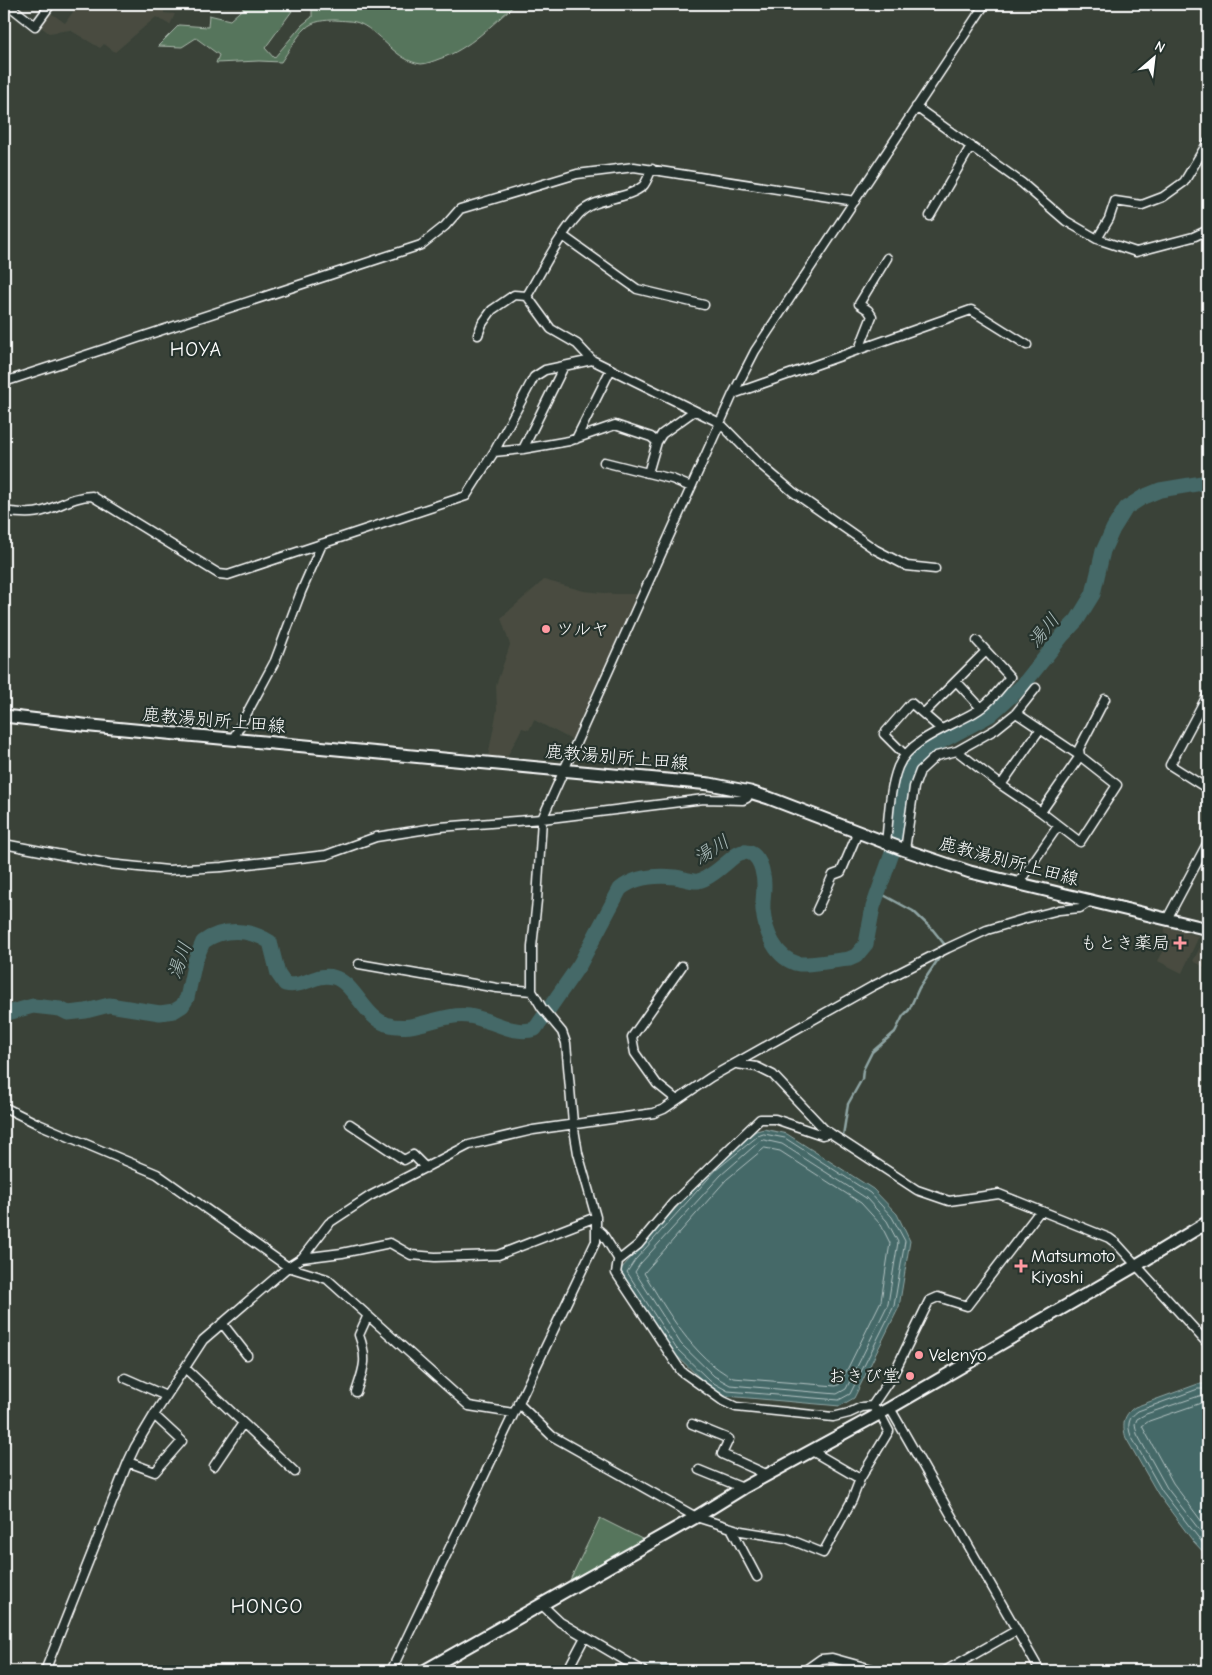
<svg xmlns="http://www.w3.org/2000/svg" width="1212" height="1675" viewBox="0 0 1212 1675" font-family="'Comic Neue','Klee One',sans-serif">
<rect width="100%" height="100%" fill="#3a4238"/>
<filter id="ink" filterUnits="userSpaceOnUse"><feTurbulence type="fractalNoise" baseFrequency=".02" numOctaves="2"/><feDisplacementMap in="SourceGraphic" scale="10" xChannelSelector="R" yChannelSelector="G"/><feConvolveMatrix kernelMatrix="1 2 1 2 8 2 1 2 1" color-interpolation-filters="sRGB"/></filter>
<g filter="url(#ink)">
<path fill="#484c40" d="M67,4H164V13L175,14L170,25L156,17L115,52L104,44L100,48L70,30L49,33L38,25L48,11L65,23L75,9Z
M544,580L584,591L614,594H637L572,740L534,720L529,730L522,728L507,757L488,756L497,710L496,685L510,645L501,618Z
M1165,927L1199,936L1182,973L1158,961L1164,950Z
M1205,938H1208V969L1193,961Z"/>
<path fill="#57745b" stroke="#abbaad" d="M248,4H259L277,7L279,4L292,11L265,48L274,58L302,25L312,17V4H516C492,24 470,49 439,59C434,61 426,64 421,64C396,61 382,34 361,24C353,20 343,21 335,20C325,20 313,21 306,28C297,36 288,52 281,62L259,61L216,63L219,55L196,38L182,47L158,46L179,25L208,27L209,15L230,20Z
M600,1518L644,1540L570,1580Z"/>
<path fill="#446968" stroke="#8fa5a4" d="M764,1129L787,1134L873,1189L897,1214L910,1241L899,1307L854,1398L840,1406L726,1396L707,1385L672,1351L620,1270L713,1167L756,1131Z
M1198,1384H1208V1557L1193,1541L1158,1494L1126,1438C1122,1425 1123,1415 1135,1407Z"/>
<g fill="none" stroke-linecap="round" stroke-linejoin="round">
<path stroke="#b4c3c3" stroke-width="1" d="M764,1134L785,1138L870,1193L892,1217L905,1241L894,1306L850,1394L839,1400L728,1391L710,1381L676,1348L627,1272L635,1260L716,1170L758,1136Z
M764,1140L782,1144L866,1198L887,1221L898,1242L888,1304L846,1389L837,1394L730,1385L714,1376L681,1344L635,1272L640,1264L721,1175L760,1141Z
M765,1148L780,1151L861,1203L881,1225L890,1243L881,1301L840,1384L836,1386L733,1378C693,1358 666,1309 644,1273L726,1180Z
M1208,1389H1198L1138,1411C1128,1418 1127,1425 1131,1436L1162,1491L1208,1550
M1208,1395L1199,1396L1146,1414L1137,1419L1135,1424L1137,1434L1167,1488L1208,1541
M1208,1403H1201L1149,1421L1142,1426L1173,1483L1208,1530"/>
<path stroke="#8fa5a4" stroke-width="2.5" d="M878,892L913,911L933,930L945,945L944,947
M843,1136L848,1104L862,1079L863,1070L872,1052L895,1032L903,1016L909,1010L919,988L941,955
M639,1665L671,1666L714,1671
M609,1671L622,1664
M733,1671L742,1669L751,1671
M816,1671L828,1664L854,1671"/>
<path stroke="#446968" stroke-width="15" d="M4,1014L33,1006L60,1009L68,1013L86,1011L109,1005L160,1013L174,1011L182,1006L187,998L195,961L203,942C223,927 250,929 270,942L278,974L285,984C304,988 315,973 333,977C354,982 364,1017 386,1024C414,1034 441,1012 469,1016C491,1019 512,1036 535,1029L580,964L620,889C636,876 656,875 675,877C683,878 691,882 698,881C710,879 727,862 736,855C752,845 761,861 763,875C766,886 762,898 763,910C765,931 775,959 799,964C809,965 838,960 849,959L856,956L866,944L873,907L896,842L902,785L912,764L929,748L990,715L1023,685L1062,636L1077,620L1093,594L1103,551L1113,529L1126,508L1143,497L1160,490L1208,482"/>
<g stroke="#fff" stroke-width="11">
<path id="street" d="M7,4L35,26L51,4
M916,107L1022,183L1066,221L1097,239L1136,252L1193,237L1208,230
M652,169C649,174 647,182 643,186C625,201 596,196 579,214C558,237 543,269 527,296L551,329L577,344L592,360L720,423L760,464L793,492L876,550L907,566L935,569
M930,216L971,146
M563,236L637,289L704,305
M1097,239L1109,219L1115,201L1142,205L1163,197L1184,182L1208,142
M478,335L482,324L492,310L514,295L527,296
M859,349L872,316L868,310L859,304L887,258
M4,382L421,245L445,226L460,209L577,174L634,167L855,201
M733,394L971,310L1027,345
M576,439L611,369
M523,449L564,366
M494,452L523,449L569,441L615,425L651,437L657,442L662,434L694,411
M604,462L672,479L691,487
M648,473L657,442
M4,511C16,513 31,515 43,511C60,506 74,496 92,496L219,574L228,575L466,496L494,452L534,377L545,370L592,360
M956,681L981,708
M1208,694L1170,765L1208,789
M924,713L986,651
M233,739L275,661L301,592L322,544
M957,751L1001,785L1041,812L1080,842L1117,785L1080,756L1016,713
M905,755L884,734L911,703L941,729
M1001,785L1040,729
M1041,812L1080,756L1079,749L1105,699
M886,843C889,818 889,790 898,767C909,739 952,726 975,712C989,704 1000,689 1010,677L977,641
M4,844L109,864L168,870L222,867L326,855L376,837L440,827L542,819L704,799L743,800L747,798L750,792
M905,850L914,787L920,771L936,756L957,751L996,729L1016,713L1036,688
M1018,884L1058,826
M817,910L833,875L841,872L858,832
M1167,919L1208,842
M359,964L497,988L532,991
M737,1064L757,1067L773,1075L824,1129L917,1190L949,1201L999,1194L1109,1238L1117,1244L1208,1344
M677,1100L657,1084L635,1053L632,1037L682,966
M4,1107L36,1123L157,1174L288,1267L327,1279L469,1406L513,1413
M350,1124L404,1160L413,1155L426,1168
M830,1133L822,1135L775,1119H760L672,1204L638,1245L618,1261L616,1273L681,1371L723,1401L736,1407L833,1417L849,1413L862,1407L872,1406
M596,1228L602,1233L619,1260
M302,1258L342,1253L390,1243L411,1255L435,1257L498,1255L596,1217
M222,1323L247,1355
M185,1368L295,1472
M125,1378L166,1396
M356,1392C364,1368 368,1360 359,1335L368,1315
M518,1403L552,1436L696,1517L741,1531L786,1538L823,1553L852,1500L860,1479L812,1451
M890,1408L1040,1671
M692,1424L729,1439L722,1454L768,1475
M128,1462L155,1472L182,1441L154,1415
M214,1466L243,1423
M699,1470L743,1488
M860,1479L889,1431L880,1414L872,1406L893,1375L929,1301L938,1297L967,1306L1040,1211
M731,1528L757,1577
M542,1605L560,1622L643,1671
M45,1671L128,1462L135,1447L154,1415L203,1340L288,1267L302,1258L329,1223L370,1196L469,1145L533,1130L654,1113L664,1109L711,1077L873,986L948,948L987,930L1024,919L1059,910L1080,908L1092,900
M391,1671L596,1241V1217L578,1153L573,1123L566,1043L562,1032L542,1008L532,991V947L537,900L542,819L733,394L755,351L985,4
M568,1671H567L585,1637
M804,1671L821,1659L832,1658L879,1671
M945,1671L1017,1630"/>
</g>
<g stroke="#fff" stroke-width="15">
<path id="secondary" d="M4,716L92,726L710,784L750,792L769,798L905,850L970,872L1208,929
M424,1671L696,1517L743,1488L890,1408L1135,1266L1208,1222"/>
</g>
<use href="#street" stroke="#26332d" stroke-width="8"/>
<use href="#secondary" stroke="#26332d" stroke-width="11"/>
</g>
</g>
<g fill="#ff9aa2" stroke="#26332d" stroke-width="2">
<circle cx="546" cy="629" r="5"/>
<path d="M1177.5 935.5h5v5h5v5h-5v5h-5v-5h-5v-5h5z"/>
<path d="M1018.5 1258.5h5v5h5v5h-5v5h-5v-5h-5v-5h5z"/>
<circle cx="919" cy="1355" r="5"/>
<circle cx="910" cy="1376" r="5"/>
</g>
<g text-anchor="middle" stroke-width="4.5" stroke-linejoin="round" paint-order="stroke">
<g font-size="18" fill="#fff" stroke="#26332d" text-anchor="start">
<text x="556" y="635">ツルヤ</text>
<text x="1170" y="949" text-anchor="end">もとき薬局</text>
<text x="1031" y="1262">Matsumoto<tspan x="1031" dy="21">Kiyoshi</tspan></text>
<text x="929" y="1361">Velenyo</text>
<text x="900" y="1382" text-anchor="end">おきび堂</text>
</g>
<g font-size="18" fill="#fff" stroke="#26332d">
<text transform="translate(214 720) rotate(5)" y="6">鹿教湯別所上田線</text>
<text transform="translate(617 757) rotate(5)" y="6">鹿教湯別所上田線</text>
<text transform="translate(1009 861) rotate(15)" y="6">鹿教湯別所上田線</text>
</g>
<g font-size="19" font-style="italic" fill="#abbcbb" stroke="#26332d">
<text transform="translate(1043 630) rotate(-50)" y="7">湯川</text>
<text transform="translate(711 849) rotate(-32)" y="7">湯川</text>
<text transform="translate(179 960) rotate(-70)" y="7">湯川</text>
</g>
<g font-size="20" letter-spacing="1" fill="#fff" stroke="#26332d">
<text x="196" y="356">HOYA</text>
<text x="267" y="1613">HONGO</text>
</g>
</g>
<rect width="1212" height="1675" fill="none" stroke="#26332d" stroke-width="20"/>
<rect x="10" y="10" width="1192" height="1655" fill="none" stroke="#fff" stroke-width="2" filter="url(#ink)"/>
<g transform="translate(1154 58) rotate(28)" stroke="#26332d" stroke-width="4" paint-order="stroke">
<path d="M0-4L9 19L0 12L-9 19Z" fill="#ffffff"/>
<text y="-8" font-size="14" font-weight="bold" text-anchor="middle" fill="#ffffff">N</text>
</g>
</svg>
